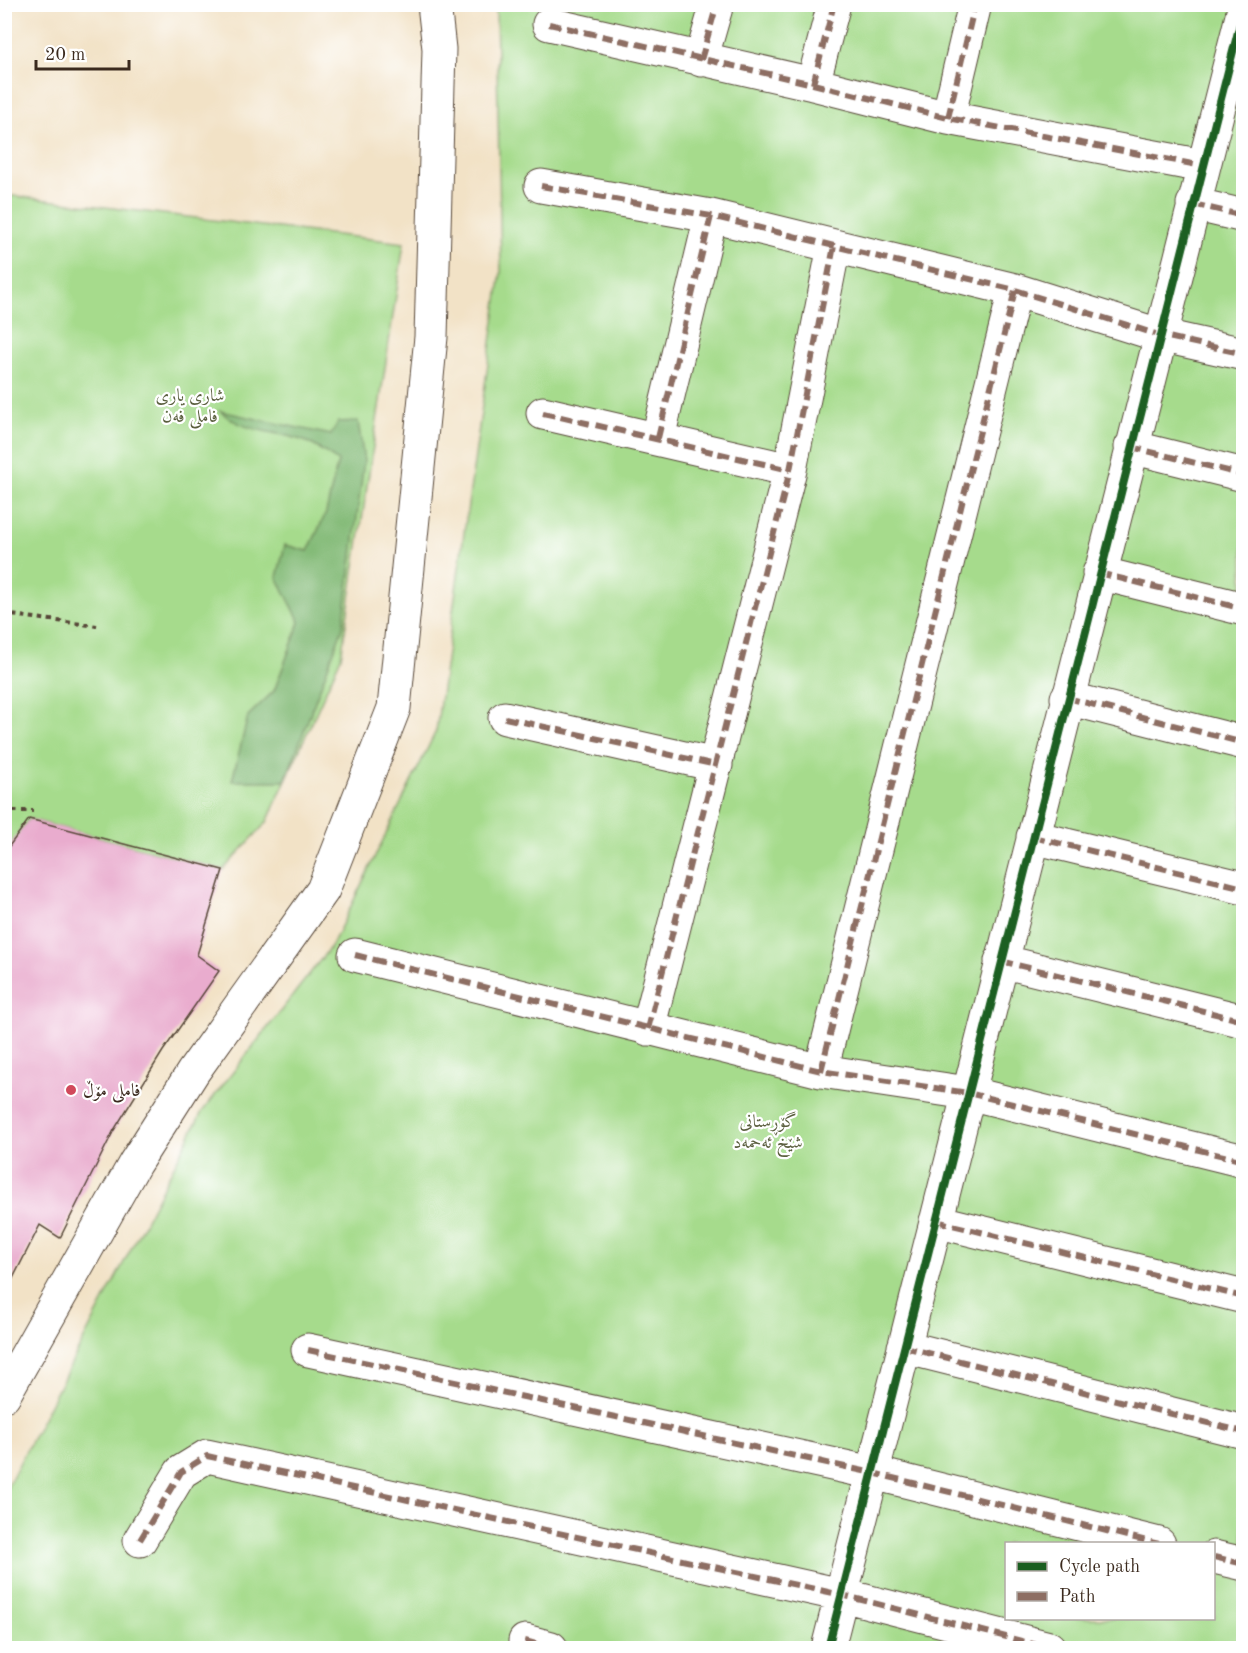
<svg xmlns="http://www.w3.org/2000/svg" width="1248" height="1653" viewBox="0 0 1248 1653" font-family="'Old Standard TT',Amiri,serif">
<rect width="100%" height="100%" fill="#fff"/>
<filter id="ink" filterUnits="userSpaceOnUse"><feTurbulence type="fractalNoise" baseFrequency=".0167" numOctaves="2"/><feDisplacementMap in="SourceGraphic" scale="12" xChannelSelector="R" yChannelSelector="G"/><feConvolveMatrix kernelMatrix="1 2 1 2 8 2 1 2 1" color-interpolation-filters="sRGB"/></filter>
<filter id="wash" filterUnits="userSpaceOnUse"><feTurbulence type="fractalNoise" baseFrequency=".008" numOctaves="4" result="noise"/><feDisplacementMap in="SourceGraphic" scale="24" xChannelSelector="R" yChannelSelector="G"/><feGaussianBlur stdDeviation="1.35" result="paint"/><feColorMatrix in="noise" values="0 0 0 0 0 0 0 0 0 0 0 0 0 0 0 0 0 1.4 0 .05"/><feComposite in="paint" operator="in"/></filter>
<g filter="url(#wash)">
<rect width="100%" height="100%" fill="#f2e2c6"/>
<path fill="#a6db8c" stroke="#708255" stroke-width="1.5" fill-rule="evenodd" d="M496,5H1243V1648H5L4,1493L202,1112L332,945L436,731L501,272ZM1006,1544H1214V1618H1006Z
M5,195L404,243L341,657L267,822L223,870L29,819L5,853Z"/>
<path fill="#84bb78" stroke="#60724b" stroke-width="1.5" d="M220,411L331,435L338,422L358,421L364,461L343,627L285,781H232L248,716L274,691L300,622L277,577L285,545L308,551L326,513L338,461C329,455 319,448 309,443C279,429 248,436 220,411Z"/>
<g id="blocks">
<path fill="#e9acce" d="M29,819L223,870L197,955L219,971L163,1051L114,1130L60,1238L40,1225L4,1296V853Z"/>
</g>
</g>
<g filter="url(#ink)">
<use href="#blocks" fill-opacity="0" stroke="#564637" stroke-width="1.5"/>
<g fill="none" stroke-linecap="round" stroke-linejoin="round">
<g stroke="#564637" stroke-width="35">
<path id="minor" d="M549,24L813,84L948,118L1203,166
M701,60L717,4
M813,84L834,4
M948,118L975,4
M541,186L711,216L1015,290L1159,335L1244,354
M1193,204L1244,216
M543,413L790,470
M658,438L711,216
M1131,447L1244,475
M1099,573L1244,609
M1067,698L1244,743
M505,718L716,765
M1033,837L1244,888
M355,955L821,1071L968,1093L1244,1161
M1001,961L1244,1021
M648,1029L790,470L834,246
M821,1071L1015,290
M936,1221L1244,1297
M904,1347L1244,1432
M308,1350L873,1473L1159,1544
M4,1395L135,1163L193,1072L323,890L394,708L431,337L439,49L434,4
M140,1540L181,1472L207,1456L842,1595L1049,1648
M1214,1557L1244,1564
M525,1641L551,1648
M828,1648L1244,8"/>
</g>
<path stroke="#564637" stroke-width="4" stroke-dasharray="4.5 4.5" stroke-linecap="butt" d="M4,614L97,626
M4,811H33"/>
<use href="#minor" stroke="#fff" stroke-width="33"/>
<path stroke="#8d6e63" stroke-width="6" stroke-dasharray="12 6" stroke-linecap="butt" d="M549,24L813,84L948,118L1203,166
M701,60L717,4
M813,84L834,4
M948,118L975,4
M541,186L711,216L1015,290L1159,335L1244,354
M1193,204L1244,216
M543,413L790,470
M658,438L711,216
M1131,447L1244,475
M1099,573L1244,609
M1067,698L1244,743
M505,718L716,765
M1033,837L1244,888
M355,955L821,1071L968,1093L1244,1161
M1001,961L1244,1021
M648,1029L790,470L834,246
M821,1071L1015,290
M936,1221L1244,1297
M904,1347L1244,1432
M308,1350L873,1473L1159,1544
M140,1540L181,1472L207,1456L842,1595L1049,1648
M1214,1557L1244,1564
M525,1641L551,1648"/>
<g stroke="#fff" stroke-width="11">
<path id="cycleway" d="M828,1648L1244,8"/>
</g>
<use href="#cycleway" stroke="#1b5e20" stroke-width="8"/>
</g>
</g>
<circle fill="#d1495b" stroke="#fff" stroke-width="2" cx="71" cy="1090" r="6"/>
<g text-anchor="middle" stroke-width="4.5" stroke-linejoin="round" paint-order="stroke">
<g font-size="18" fill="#5b5f3f" stroke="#fff">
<text x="190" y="401">شاری یاری<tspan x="190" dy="21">فاملی فەن</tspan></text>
<text x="768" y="1127">گۆڕستانی<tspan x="768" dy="21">شێخ ئەحمەد</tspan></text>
</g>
<g font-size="18" fill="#3b2a1e" stroke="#fff" text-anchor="start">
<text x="83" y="1096">فاملی مۆڵ</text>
</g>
</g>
<rect width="1248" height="1653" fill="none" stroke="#fff" stroke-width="24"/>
<rect x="1005" y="1542" width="210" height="78" fill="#ffffff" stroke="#b1aaa5" stroke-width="1.5"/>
<rect x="1017" y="1562" width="30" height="9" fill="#1b5e20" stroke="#b1aaa5" stroke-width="1.5"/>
<text x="1059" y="1572" font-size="18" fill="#3b2a1e">Cycle path</text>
<rect x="1017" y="1592" width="30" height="9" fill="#8d6e63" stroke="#b1aaa5" stroke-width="1.5"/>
<text x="1059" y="1602" font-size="18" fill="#3b2a1e">Path</text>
<path d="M36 60v9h93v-9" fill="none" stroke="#3b2a1e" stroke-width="3"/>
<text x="45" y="60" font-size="18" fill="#3b2a1e" stroke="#ffffff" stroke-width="4.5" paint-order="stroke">20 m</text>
</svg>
